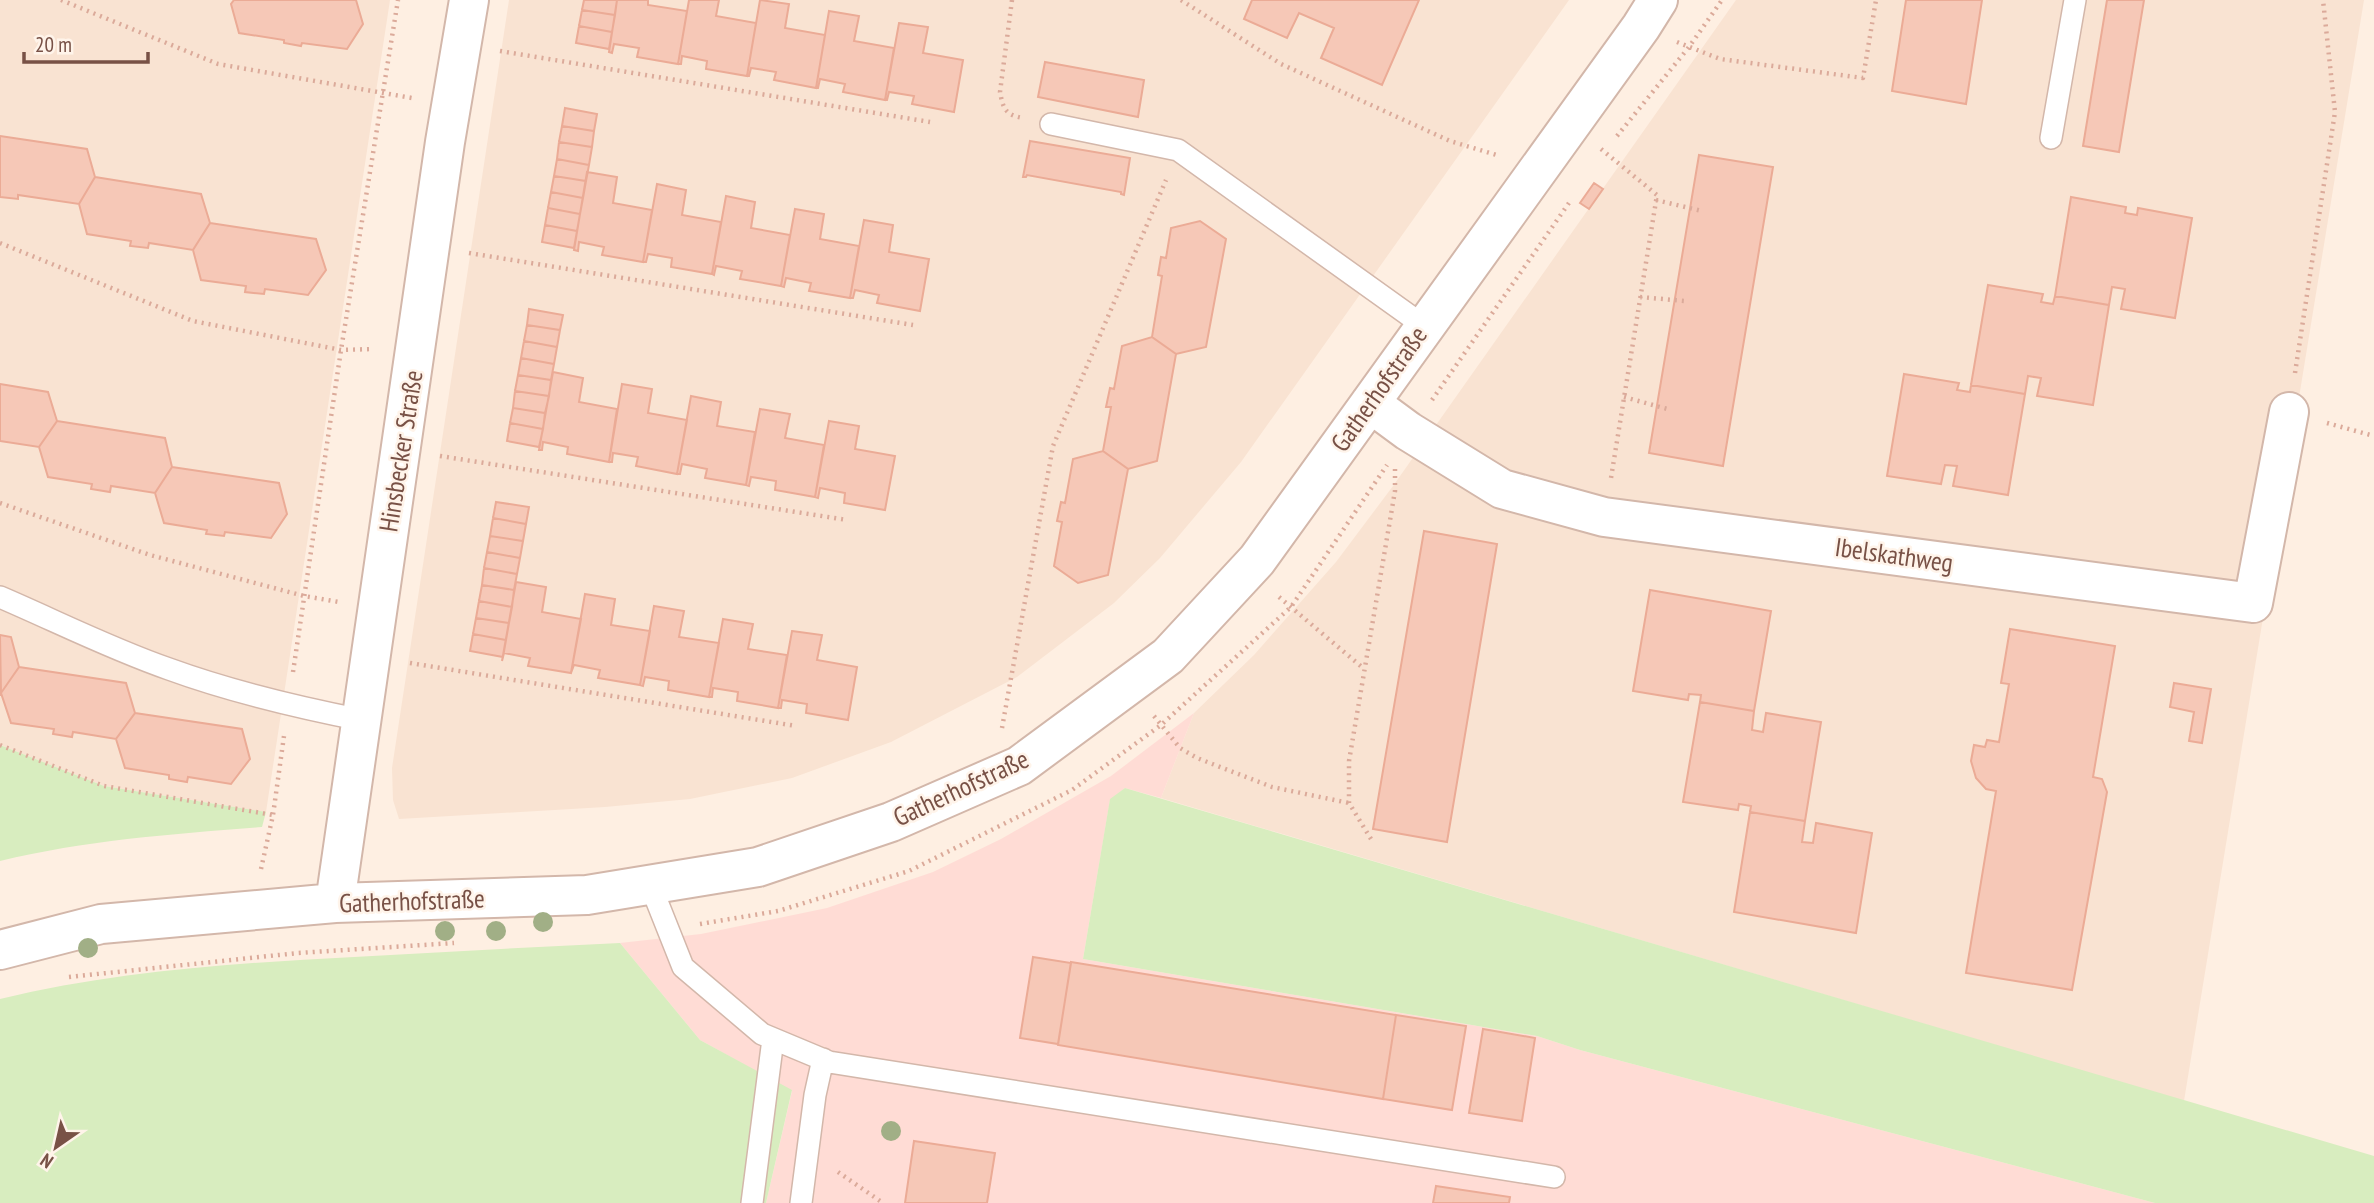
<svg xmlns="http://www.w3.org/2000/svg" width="2374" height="1203" viewBox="0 0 2374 1203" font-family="'PT Sans Narrow',sans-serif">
<rect width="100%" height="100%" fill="#feefe2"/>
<path fill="#f9e3d2" d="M0,0H390L266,812L104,786L0,745Z
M509,0H1569L1241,462L1160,558L1114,603L1017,677L891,742L792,778L690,799L605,807L399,819L393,800L392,768Z
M1736,0H2364L2184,1101L1161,798L1194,713L1254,655L1336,562L1393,486Z"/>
<path fill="#ffdcd5" d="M1194,713L1161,798L1125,788L1110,800L1083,959L1537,1036L1580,1050L2155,1203H766L792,1091L700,1040L620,943L701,934L827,908L933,872L1001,839L1111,776Z"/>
<path fill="#d8edbf" d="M0,745L104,786L266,812L262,827C174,834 86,840 0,861Z
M1125,788L2374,1156V1203H2155L1580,1050L1537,1036L1083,959L1110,799Z
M620,943L700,1040L792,1090L766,1203H0V999C116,971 235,963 354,957C442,952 531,947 620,943Z"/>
<path fill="#f6c8b7" stroke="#ebab96" stroke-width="2" d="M234,0H356L363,24L347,49L302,43L301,46L284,43V40L239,33L231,4Z
M584,0H617L615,15L582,10Z
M617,0H648V5L687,11L678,64L637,57L639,48L614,44L612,53L609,52Z
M689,0H719L716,16L756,23L747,76L706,69L707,61L682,56L681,64H678Z
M760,0L789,4L785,28L825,35L816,88L774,80L776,72L751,68L749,76H747Z
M1252,0H1419L1382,85L1321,58L1334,28L1299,13L1287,38L1244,19Z
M1906,0H1982L1966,104L1892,91Z
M2107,0H2144L2119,152L2083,146Z
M582,10L615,15L612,32L579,26Z
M829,11L859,16L854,41L894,48L885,100L843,92L845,84L820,79L818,88H816Z
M899,23L928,27L923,53L963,60L954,112L912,104L914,96L889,92L887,100H885Z
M579,26L612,32L609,49L576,43Z
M1045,62L1144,80L1138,117L1038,97Z
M565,108L597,114L594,131L562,126Z
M562,126L594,131L592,147L559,142Z
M0,136L87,149L95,177L79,204L18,195V199L0,197Z
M1030,141L1130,158L1124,195L1121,194V192L1027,175L1026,177H1023Z
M559,142L592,147L589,165L557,159Z
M1699,155L1773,167L1723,466L1649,453Z
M557,159L589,165L586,181L554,176Z
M587,172L617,177L613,203L652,210L643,262L602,255L604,247L579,242L578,251L574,250Z
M554,176L586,181L583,198L551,192Z
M95,177L201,194L210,223L193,250L149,243L148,248L130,246L131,241L87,234L79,204Z
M1594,183L1603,189L1589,209L1580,203Z
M657,184L686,190L682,215L721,222L712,274L671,267L672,258L648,254L646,262H643Z
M551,192L583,198L580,214L548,208Z
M726,196L755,202L751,228L790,235L781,286L740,279L742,271L716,266L714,275L712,274Z
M2071,197L2126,207L2125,213L2137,215L2138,208L2192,218L2175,318L2121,309L2125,289L2112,287L2109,305L2055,296Z
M548,208L580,214L577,231L545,225Z
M795,209L824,214L820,239L859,246L850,298L809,291L811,283L786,278L784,287L781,286Z
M864,220L893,225L889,252L929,259L920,311L877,303L879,295L855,290L853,298H850Z
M1200,221L1226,239L1206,347L1176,354L1152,337L1162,276L1158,275L1161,257L1166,258L1171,228Z
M210,223L316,239L326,270L308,295L265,289L264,294L245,292L246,286L201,280L193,250Z
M545,225L577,231L574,248L542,242Z
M1988,285L2043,294L2041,302L2053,304L2055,296L2109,305L2093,405L2037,396L2041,378L2028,376L2025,394L1971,385Z
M529,309L563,315L560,330L527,325Z
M527,325L560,330L557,347L524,341Z
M1152,337L1176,354L1157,461L1128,469L1103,451L1111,407H1106L1110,388L1114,389L1122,346Z
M524,341L557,347L554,364L521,358Z
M521,358L554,364L551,380L518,375Z
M553,372L583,378L579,402L617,409L609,462L567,454L568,447L543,442L542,450H539Z
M1904,374L1959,383L1957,390L1970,392L1971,385L2025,394L2008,495L1953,486L1957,466L1945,465L1941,484L1887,476Z
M518,375L551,380L549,396L515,391Z
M0,384L48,392L57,421L39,447L0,441Z
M622,384L652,389L648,413L687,420L677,474L636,466L638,457L613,453L612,462H609Z
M515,391L549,396L545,413L513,408Z
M691,396L721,402L717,426L755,432L746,485L705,478L707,469L682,464L680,474H677Z
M513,408L545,413L543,429L510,423Z
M760,409L790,414L785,438L824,445L815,497L775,490L776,481L751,477L749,486L746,485Z
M57,421L165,438L172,467L155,493L111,486L110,492L91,489L92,484L48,477L39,447Z
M829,421L859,426L855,449L895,456L885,510L844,503L845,493L820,488L818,498L815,497Z
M510,423L543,429L539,447L507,441Z
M1103,451L1128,469L1108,575L1078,583L1054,566L1062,522L1057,521L1061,502L1065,503L1073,459Z
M172,467L279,483L287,514L271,538L225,532L224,536L206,534L207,530L164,523L155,493Z
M496,502L529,507L526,524L493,518Z
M493,518L526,524L523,541L490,536Z
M1424,531L1497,544L1447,842L1373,829Z
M490,536L523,541L520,558L487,552Z
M487,552L520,558L517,574L484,568Z
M484,568L517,574L514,590L482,585Z
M516,582L546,587L542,612L581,619L571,673L528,666L530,658L504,653L502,661Z
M482,585L514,590L512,607L479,601Z
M1650,590L1771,611L1754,711L1700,702L1701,695L1689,694L1688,700L1633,691Z
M585,594L615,599L611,625L650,631L640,685L598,678L600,670L574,665L571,673Z
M479,601L512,607L509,623L476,618Z
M654,606L684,611L679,637L719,643L709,697L668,690L669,681L645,677L643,686L640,685Z
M476,618L509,623L506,640L473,634Z
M723,619L753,624L748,649L787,655L778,708L737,701L738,692L713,688L712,697H709Z
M2010,629L2115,646L2093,777L2102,779L2107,792L2072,990L1966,973L1996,791L1986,789L1976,778L1971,761L1974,745L1985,747L1987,740L1999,742L2009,684L2001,683Z
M792,631L822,635L817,660L857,667L848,720L806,713L807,704L782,700L781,708H778Z
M473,634L506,640L503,657L470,651Z
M0,635L11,637L19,667L1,693Z
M19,667L126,683L135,713L116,739L73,732L72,737L53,734L54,729L11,723L1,693Z
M2174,683L2211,689L2202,743L2189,741L2194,712L2170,707Z
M1700,702L1754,711L1752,730L1763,732L1766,713L1821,722L1805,821L1750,812L1751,806L1739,804L1738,810L1683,802Z
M135,713L242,729L250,759L231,784L188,777L187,782L169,779V775L125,768L116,739Z
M1750,812L1805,821L1802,842L1813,843L1816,823L1872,833L1856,933L1734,912Z
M1033,957L1071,963L1058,1044L1020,1038Z
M1071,962L1396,1015L1383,1099L1058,1045Z
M1396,1015L1466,1026L1452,1110L1383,1099Z
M1483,1029L1535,1038L1522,1121L1469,1113Z
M914,1141L995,1153L987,1203H905Z
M1436,1186L1510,1197L1509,1203H1433Z"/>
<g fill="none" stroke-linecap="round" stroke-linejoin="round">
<g stroke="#d3b7aa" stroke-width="24">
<path id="lane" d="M1051,124L1178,150L1424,326
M2051,138L2075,0
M0,597C56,621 111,649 169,669C232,692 296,707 362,720
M650,884L683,967L762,1034L829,1062L1554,1177
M752,1203L773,1039
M801,1203L815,1095L823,1059"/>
</g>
<g stroke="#d3b7aa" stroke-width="42">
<path id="street" d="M1370,403L1408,431L1502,489L1604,517L2253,603L2289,412
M335,903L445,142L469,0
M0,950L101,924L335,903L587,895L758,867L891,822L1019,766L1168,656L1257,560L1641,27L1658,0"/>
</g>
<path stroke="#dbaa9a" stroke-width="4.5" stroke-dasharray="2 5" stroke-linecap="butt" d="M61,0L218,64L412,98
M1012,0L1000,92C1003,108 1005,115 1023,118
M1181,0L1281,64L1450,141L1500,156
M1677,42L1720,59L1863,78L1876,0
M500,51L930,122
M1617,136L1689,47L1722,0
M1601,149L1657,195L1611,478
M1656,200L1702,211
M0,243L193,321L341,350L373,349
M469,253L913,325
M1640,297L1685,301
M2295,373L2335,112L2323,0
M1624,397L1671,410
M1432,400L1571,200
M2327,423L2374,436
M440,456L847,520
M0,503L150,555L304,596L339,602
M1279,597L1363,668
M410,663L796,726
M293,672L341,350L398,0
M1154,716L1180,748L1197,758L1272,787L1349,803
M1002,728L1053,446L1166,180
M0,745L104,786L273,815
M1371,839L1349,803V761L1395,491V469
M261,869L273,815L284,736
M700,924L778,911L909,871L1072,790L1161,725L1291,607L1387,465
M69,977L298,953L454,943
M838,1172L883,1203"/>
<use href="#lane" stroke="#fff" stroke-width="21"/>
<use href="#street" stroke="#fff" stroke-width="38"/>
</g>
<g fill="#a1af86">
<circle cx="543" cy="922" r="10"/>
<circle cx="445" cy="931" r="10"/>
<circle cx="496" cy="931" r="10"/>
<circle cx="88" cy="948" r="10"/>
<circle cx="891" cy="1131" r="10"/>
</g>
<g text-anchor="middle" stroke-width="5" stroke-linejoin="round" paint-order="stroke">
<g font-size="26" fill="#785146" stroke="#fff4ea">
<text transform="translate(1379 389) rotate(-55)" y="9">Gatherhofstraße</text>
<text transform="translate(401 451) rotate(-81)" y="9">Hinsbecker Straße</text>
<text transform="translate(1894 555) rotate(8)" y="9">Ibelskathweg</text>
<text transform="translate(961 788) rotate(-25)" y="9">Gatherhofstraße</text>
<text transform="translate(412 901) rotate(-2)" y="9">Gatherhofstraße</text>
</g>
</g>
<g transform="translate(56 1147) rotate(214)" stroke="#fff4ea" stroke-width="5" paint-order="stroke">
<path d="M0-5L12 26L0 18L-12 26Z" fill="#785146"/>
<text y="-10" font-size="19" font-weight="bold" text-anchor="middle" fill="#785146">N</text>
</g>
<path d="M24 52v10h124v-10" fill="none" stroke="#785146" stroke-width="3.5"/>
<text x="35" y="52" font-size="21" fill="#785146" stroke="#fff4ea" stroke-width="5" paint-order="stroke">20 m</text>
</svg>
